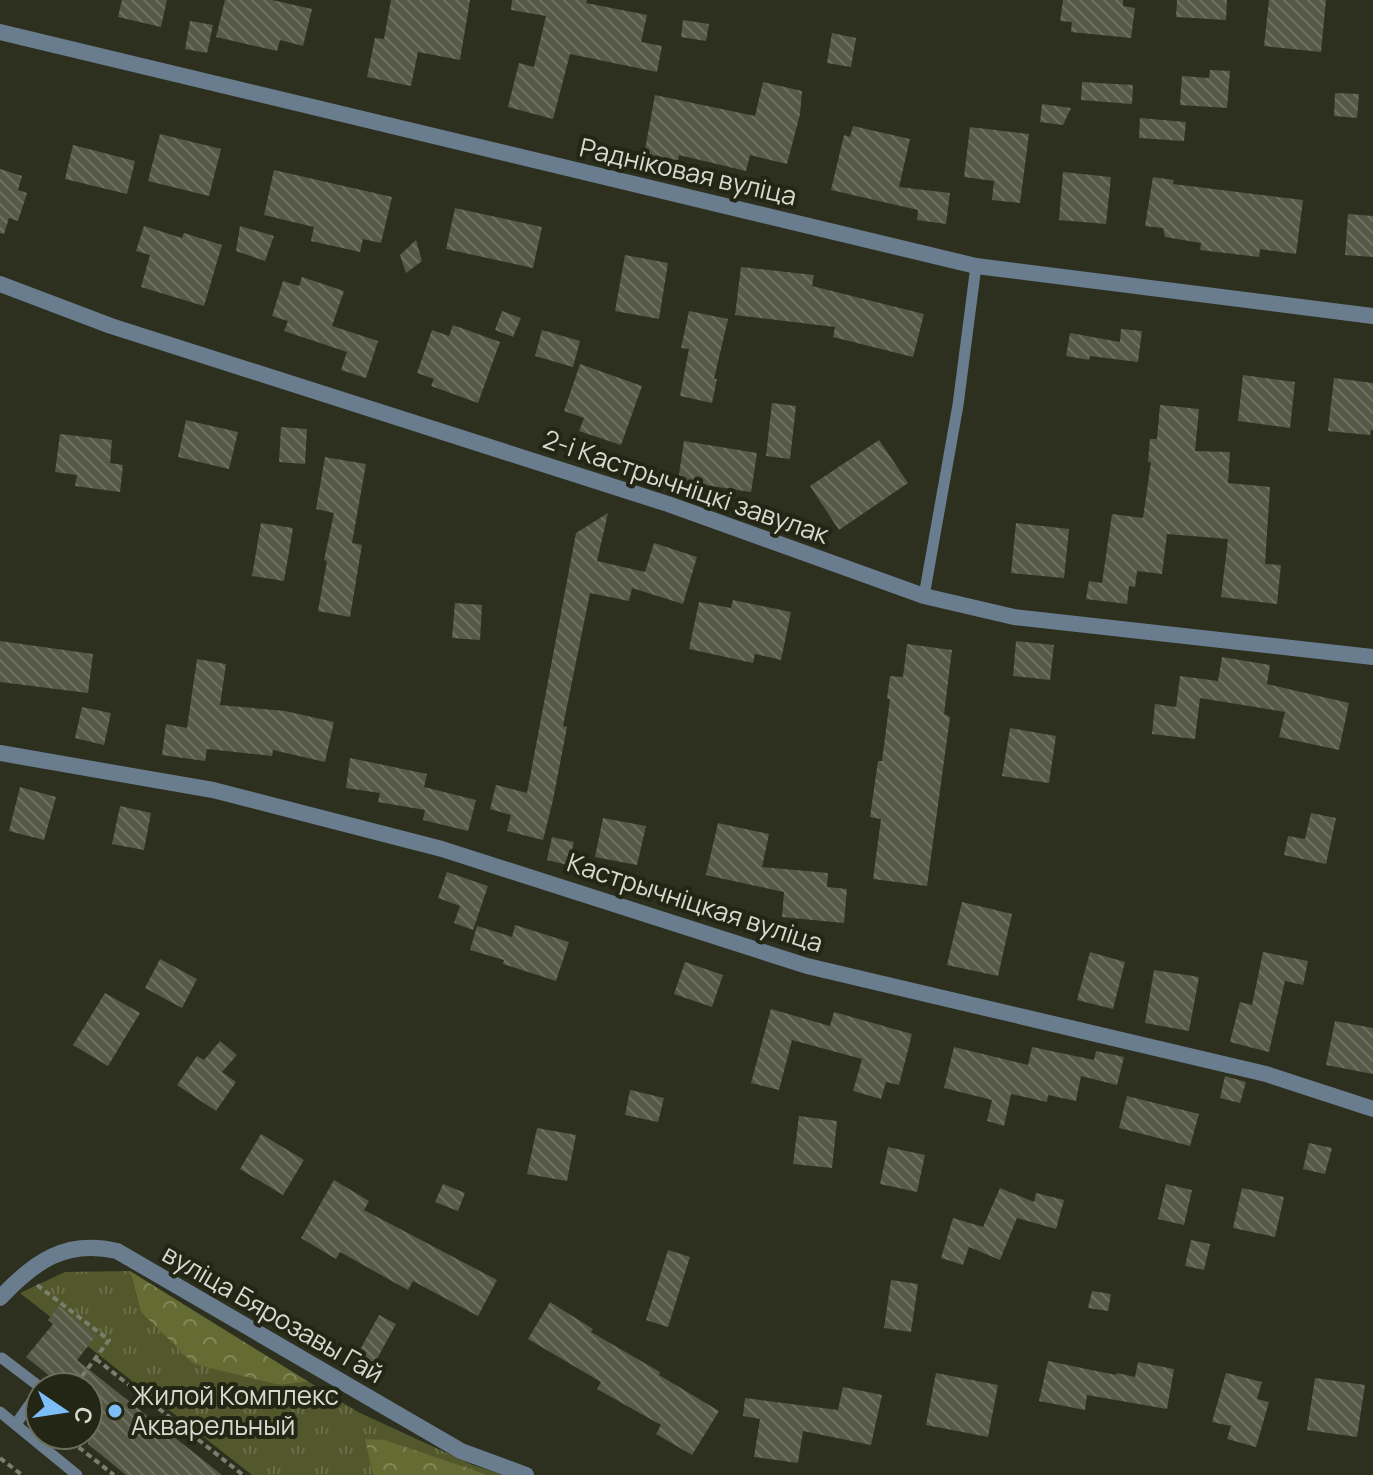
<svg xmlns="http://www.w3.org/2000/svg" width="1373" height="1475" viewBox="0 0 1373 1475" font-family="Manrope,sans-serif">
<defs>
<pattern id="grass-tufts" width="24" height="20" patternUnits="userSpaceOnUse" patternTransform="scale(2)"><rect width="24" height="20" fill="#52582b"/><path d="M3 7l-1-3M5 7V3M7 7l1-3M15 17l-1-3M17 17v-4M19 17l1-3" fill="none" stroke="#6a6f49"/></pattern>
<pattern id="forest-crowns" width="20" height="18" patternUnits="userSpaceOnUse" patternTransform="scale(2)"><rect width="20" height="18" fill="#646c33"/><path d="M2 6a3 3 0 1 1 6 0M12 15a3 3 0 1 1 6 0" fill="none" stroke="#818759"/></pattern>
<pattern id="building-back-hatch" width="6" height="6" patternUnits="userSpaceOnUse" patternTransform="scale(2)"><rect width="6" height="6" fill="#565946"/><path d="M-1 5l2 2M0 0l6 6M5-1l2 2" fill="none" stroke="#6e7060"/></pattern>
</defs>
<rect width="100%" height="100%" fill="#2d301e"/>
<path fill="url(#grass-tufts)" d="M130,1271L141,1312L280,1385L309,1382L358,1412L473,1465L503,1475H488L366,1439L373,1475H252L20,1293L65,1272Z"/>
<path fill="url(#forest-crowns)" d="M130,1271L309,1382L280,1385L194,1364L141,1312Z
M365,1439L385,1440L488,1475H373Z"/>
<path fill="url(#building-back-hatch)" d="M122,0H167L161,27L118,17Z
M225,0H272L312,9L303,46L280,40L277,51L216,37Z
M391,0H470L460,60L418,52L411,86L367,77L375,38L384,39Z
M512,0H587L586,3L647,15L641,42L662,46L657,72L570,54L553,119L508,107L519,63L534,67L546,16L511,10Z
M1063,0H1123V6L1135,8L1131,38L1071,32L1072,22L1060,21Z
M1177,0H1227L1226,20L1176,17Z
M1269,0H1326L1321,52L1264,46Z
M683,20L709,24L706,41L681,37Z
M190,21L213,25L207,53L185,49Z
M832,33L856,38L851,67L827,63Z
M1210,70L1230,71L1227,108L1180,105L1182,76L1209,78Z
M763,82L802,91L800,114L787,164L750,155L746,171L679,155L678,160L644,155L655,95L755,116Z
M1082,82L1133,85L1132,104L1081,100Z
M1335,93L1359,94L1357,118L1334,116Z
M1042,104L1071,108L1063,125L1040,122Z
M1140,118L1186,122L1184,141L1139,138Z
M853,126L910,139L899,187L950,193L946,224L917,220L918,210L831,190L844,135L850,137Z
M970,127L1029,134L1020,203L992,200L994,181L964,177Z
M160,134L221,149L209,196L148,181Z
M73,145L135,161L127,194L65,179Z
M0,169L22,176L18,190L27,193L18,221L9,218L4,234L0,233Z
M274,170L392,197L381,243L363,239L360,252L311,241L314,227L264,215Z
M1063,172L1111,177L1106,224L1059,220Z
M1153,177L1174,180L1173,184L1303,200L1296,254L1260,249L1259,257L1200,250L1201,243L1165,237L1163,228L1145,226Z
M455,208L542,227L533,268L446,249Z
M1348,214L1373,216V257L1345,255Z
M144,226L182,238L184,233L222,245L204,306L141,287L150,255L136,251Z
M240,226L274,236L265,261L236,251Z
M416,240L422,261L406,273L400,255Z
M625,255L668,263L659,319L615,311Z
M741,267L814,275L812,286L924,314L913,357L833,337L835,327L735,315Z
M302,277L344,291L332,326L378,341L366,378L341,370L347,352L284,331L288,321L272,316L283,281L299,286Z
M502,311L521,318L513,337L495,330Z
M689,311L728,319L714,379H717L712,403L680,396L689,349L681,348Z
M453,325L500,342L478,403L431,386L434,379L417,373L432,330L449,336Z
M1121,329L1142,331L1138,362L1090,356L1089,360L1066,356L1070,333L1120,342Z
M542,330L580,341L573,367L535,356Z
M580,364L642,386L621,445L579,431L584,418L564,411Z
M1243,375L1295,382L1290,428L1238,421Z
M1334,378L1373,383V430H1371L1370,435L1328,431Z
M772,403L796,406L790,459L766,456Z
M1160,405L1199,409L1195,451L1230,452L1228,483L1270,487L1265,564L1281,565L1277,604L1221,597L1228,539L1167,534L1162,574L1137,571L1135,587L1129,586L1127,604L1086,599L1089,581L1102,583L1112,514L1143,518L1151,462H1148L1150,439H1157Z
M186,420L238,432L229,469L178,457Z
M281,427L307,429L305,464L279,462Z
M60,434L112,440L110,463L123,465L120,492L75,486L77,475L55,472Z
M879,440L908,483L839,530L810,486Z
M684,441L757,453L751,492L678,481Z
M325,457L366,464L352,543L362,545L350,617L318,611L327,561L324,560L334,513L316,509Z
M608,513L597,561L645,572L654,543L697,557L683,604L632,588L629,601L590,593L563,726L567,727L553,800L543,840L507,831L511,815L490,809L496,785L527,793L576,533Z
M261,523L293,528L284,581L252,576Z
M1016,523L1069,529L1064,578L1011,573Z
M733,600L791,612L781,660L755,654L753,663L689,649L699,602L731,608Z
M455,603L482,605L480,640L452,638Z
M0,641L93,654L88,693L0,682Z
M1016,641L1054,645L1050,680L1013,676Z
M907,644L952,650L944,714L950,717L927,886L873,879L881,819L870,817L878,761H882L890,699H887L890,676L903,677Z
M1222,657L1270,665L1267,684L1349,703L1339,750L1279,737L1285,712L1200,698L1195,739L1152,734L1155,704L1176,707L1180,676L1218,681Z
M197,659L226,664L220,705L285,711L334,722L325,762L273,750L272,756L207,749L205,761L162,755L166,724L187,728Z
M82,707L111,713L104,745L75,738Z
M1010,728L1056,736L1049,783L1002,776Z
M350,758L427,774L424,787L476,800L468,831L423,820L425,810L378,802L380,793L346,788Z
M20,787L56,797L44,840L9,831Z
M120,806L151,813L144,850L112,844Z
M1311,813L1336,818L1326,864L1284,855L1288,836L1305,839Z
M603,818L646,826L637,865L595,857Z
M718,823L769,834L762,867L828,873L827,887L847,889L844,923L782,917L784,892L706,875Z
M552,837L574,842L568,865L547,860Z
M447,872L488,886L473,930L454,923L460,906L438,898Z
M962,902L1012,914L998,976L947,965Z
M515,925L569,942L556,981L503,964L504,960L470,950L477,926L512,937Z
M1090,952L1125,962L1113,1009L1077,1000Z
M1263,952L1308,961L1303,985L1285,981L1269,1052L1230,1042L1240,1002L1252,1005Z
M160,959L197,979L182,1008L145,988Z
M685,962L723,975L712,1007L674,994Z
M1154,970L1199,977L1189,1031L1145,1023Z
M105,993L140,1013L108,1066L73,1045Z
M771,1009L830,1026L834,1012L912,1034L899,1085L886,1082L881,1099L853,1091L862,1059L792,1040L779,1090L751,1083Z
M1335,1021L1373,1028V1074L1326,1065Z
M220,1041L237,1055L222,1072L236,1082L216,1111L177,1085L197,1056L204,1060Z
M954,1047L1028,1065L1032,1047L1094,1060L1096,1051L1124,1057L1117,1085L1081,1076L1076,1101L1048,1095L1047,1102L1011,1094L1004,1126L987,1121L992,1100L944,1088Z
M1225,1076L1246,1082L1240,1103L1220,1098Z
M630,1090L664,1098L658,1122L625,1115Z
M1127,1096L1199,1114L1190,1146L1119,1128Z
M799,1116L837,1121L832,1168L793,1164Z
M537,1128L576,1135L567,1181L527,1174Z
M261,1134L304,1160L283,1195L240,1169Z
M1309,1143L1332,1148L1325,1174L1303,1169Z
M888,1147L925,1155L917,1192L880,1184Z
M334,1180L369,1201L364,1210L497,1280L478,1316L413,1281L408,1290L340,1252L336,1259L301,1238Z
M443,1184L465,1193L458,1211L435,1202Z
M1166,1184L1192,1190L1184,1225L1158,1219Z
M1000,1188L1034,1202L1036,1193L1064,1200L1056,1229L1017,1218L1000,1260L969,1247L963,1265L941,1258L953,1218L983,1227Z
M1242,1188L1284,1197L1275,1237L1233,1228Z
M1191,1240L1210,1244L1204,1270L1185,1266Z
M668,1250L690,1257L668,1327L646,1320Z
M891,1280L918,1284L911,1332L884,1328Z
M1092,1291L1111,1294L1108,1311L1088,1308Z
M550,1302L593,1329L591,1332L660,1372L659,1375L719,1411L692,1455L656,1434L661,1425L597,1389L601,1382L528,1339Z
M59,1306L96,1336L77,1360L222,1475H126L88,1444V1387H63L26,1357L53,1324L48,1320Z
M379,1315L396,1324L372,1368L355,1359Z
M1048,1361L1116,1375L1117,1373L1135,1377L1138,1362L1174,1369L1167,1409L1087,1395L1085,1410L1039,1401Z
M936,1373L998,1385L988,1437L926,1425Z
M1226,1373L1262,1382L1257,1399L1269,1402L1256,1447L1227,1439L1231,1426L1212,1422Z
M1315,1378L1365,1385L1357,1437L1307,1430Z
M843,1387L882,1395L871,1445L803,1431L798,1463L754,1457L760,1419L743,1416L745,1398L838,1410Z"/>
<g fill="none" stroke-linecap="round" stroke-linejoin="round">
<path stroke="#7b7e6f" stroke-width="4" stroke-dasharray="6 4" stroke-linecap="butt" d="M37,1285L109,1340L74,1387
M96,1359L243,1475
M63,1435L114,1475
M0,1458L22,1475"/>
<path stroke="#6a7d8f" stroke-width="11" d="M924,596L958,405L976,266
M2,1358L40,1387
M0,1412L77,1475
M16,1424L40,1390"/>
<path stroke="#6a7d8f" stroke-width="16" d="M0,32L976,266L1373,316
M0,284L111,326L668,504L924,596L1014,617L1373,657
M0,753L213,790L442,849L807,966L1266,1074L1373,1109
M0,1298C34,1262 65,1239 117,1251L461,1451L526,1475"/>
</g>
<circle fill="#7dbef9" stroke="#232614" stroke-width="3" cx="115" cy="1411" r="8"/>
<g text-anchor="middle" stroke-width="8" stroke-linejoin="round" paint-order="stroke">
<g font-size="26" fill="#d8dacf" stroke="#232614">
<text transform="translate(688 172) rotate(13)" y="9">Радніковая вуліца</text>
<text transform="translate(686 487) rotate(19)" y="9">2-і Кастрычніцкі завулак</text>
<text transform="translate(695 903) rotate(18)" y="9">Кастрычніцкая вуліца</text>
<text transform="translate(273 1314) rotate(30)" y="9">вуліца Бярозавы Гай</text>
</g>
<g font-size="26" fill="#d8dacf" stroke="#232614" text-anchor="start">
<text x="131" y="1405">Жилой Комплекс<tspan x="131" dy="30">Акварельный</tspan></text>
</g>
</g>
<g transform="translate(64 1411) rotate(103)"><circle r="38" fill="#232614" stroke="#6b6e5f" stroke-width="2"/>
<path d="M0-6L14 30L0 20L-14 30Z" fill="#7dbef9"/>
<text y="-12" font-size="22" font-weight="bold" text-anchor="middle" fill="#d8dacf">С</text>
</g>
</svg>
